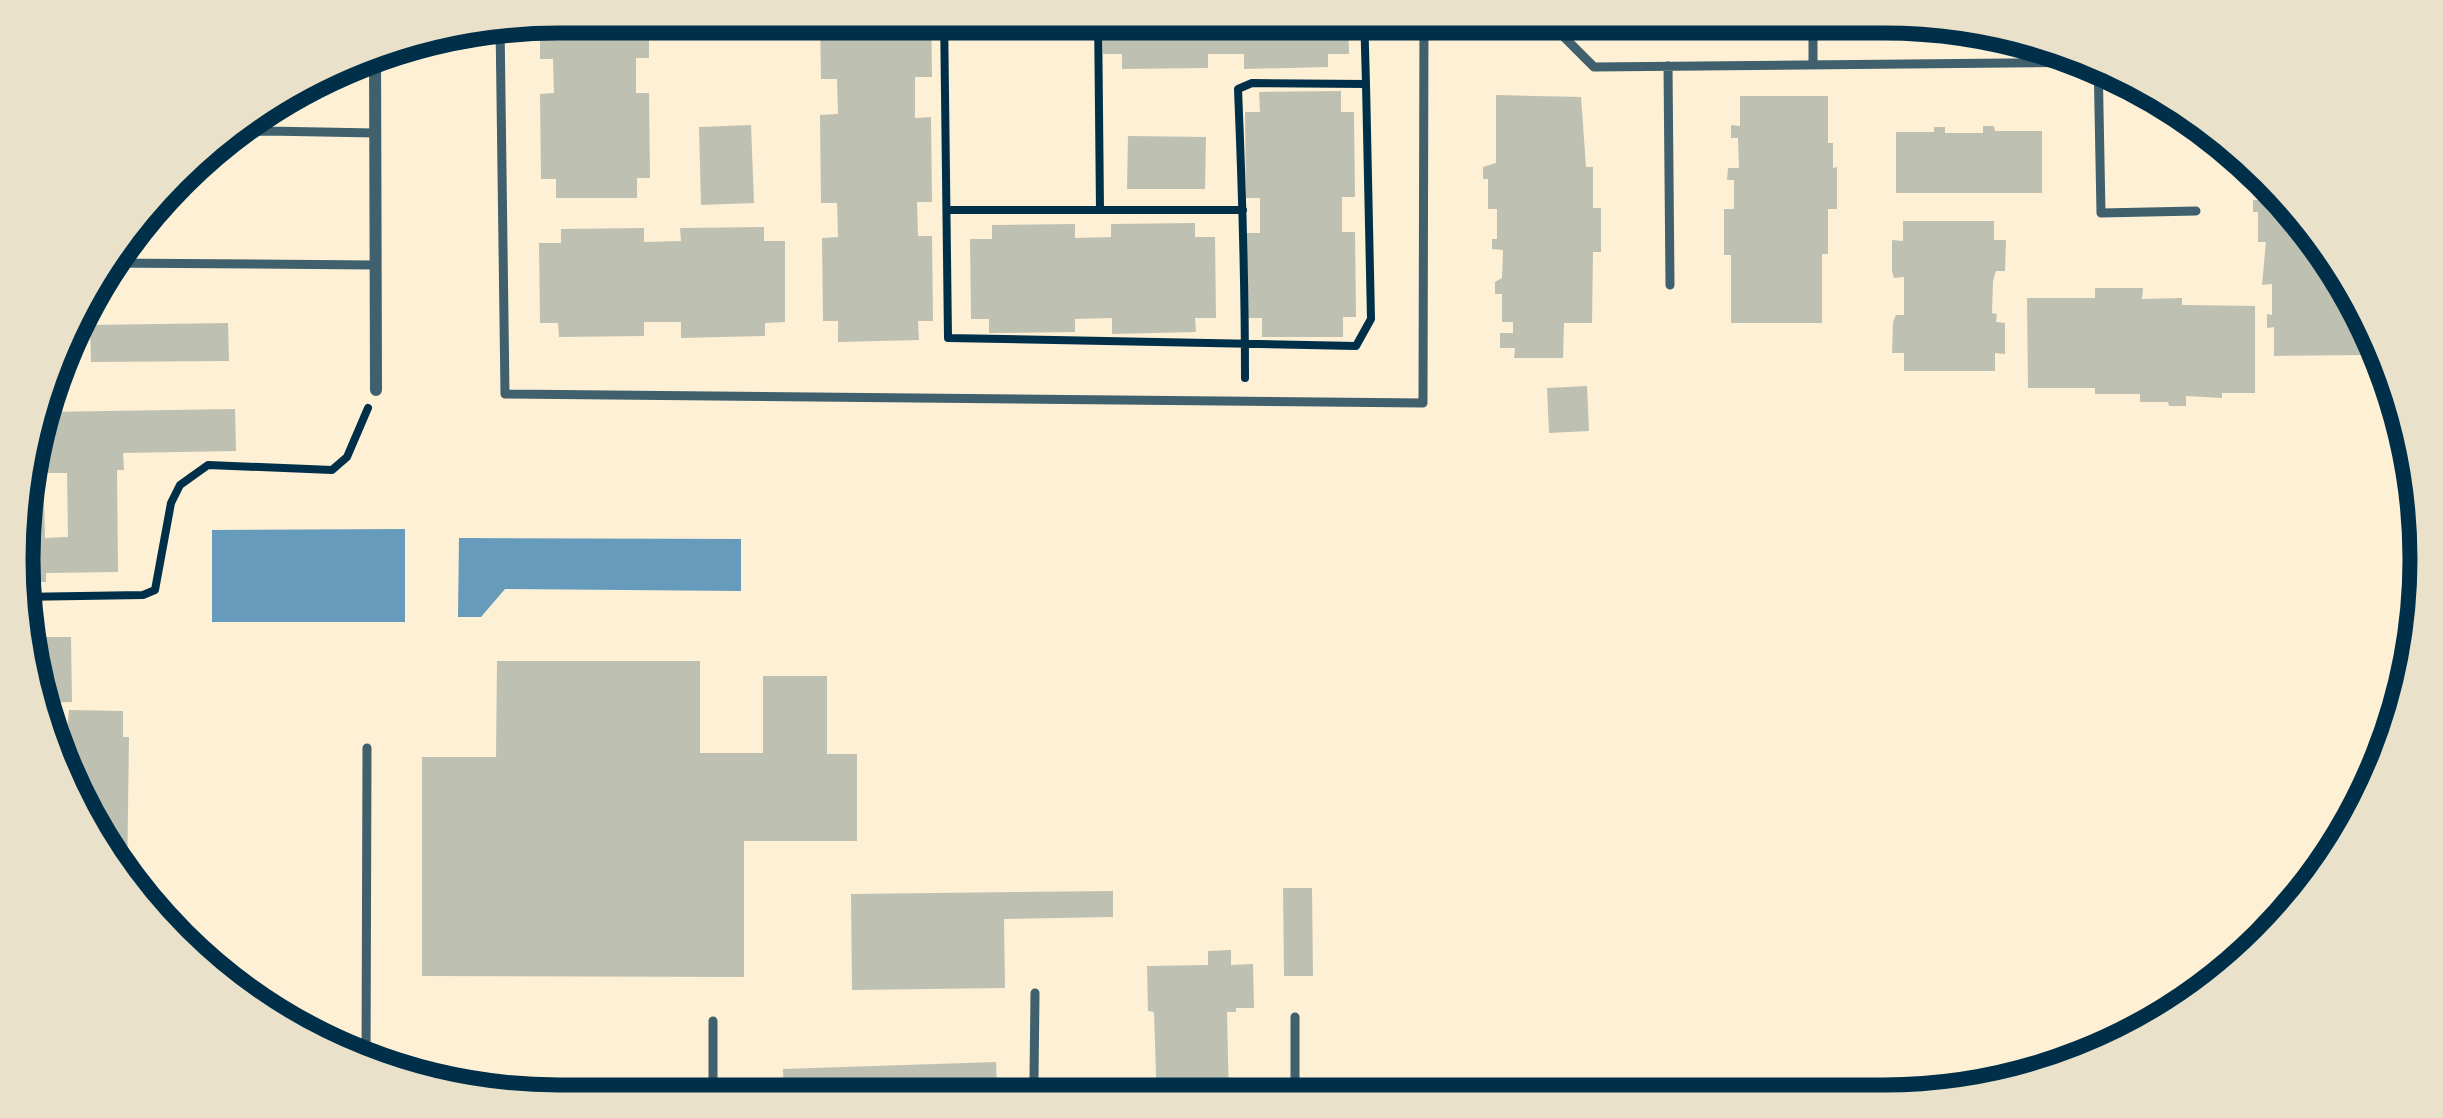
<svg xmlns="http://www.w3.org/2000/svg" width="2443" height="1118" viewBox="0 0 2443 1118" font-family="Inter,sans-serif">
<rect width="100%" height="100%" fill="#fdf0d5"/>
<path fill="#669bbc" d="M405,529V622H212V530Z
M459,538L741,539V591L505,589L481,617H458Z"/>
<path fill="#bec0b2" d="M559,12H649V58H636V93H649L650,178H637V198H556V179H541L540,94L554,93L553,59H540V15Z
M820,12H931L932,77H915V118L931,117L932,202H917L918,236H932L933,321H918L919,340L838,342V321H823L822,238L838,237L837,203H821L820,115L838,114L837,79H821Z
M1103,12H1348L1349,54H1328V67L1244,69V54H1208V68L1122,69V54H1103Z
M1895,14L1957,26V33L1895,34Z
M1341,91V112H1354L1355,197H1342V232H1355L1356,317H1343V337H1262V318H1247L1246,233H1260V198H1246L1245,112H1260L1259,92Z
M1496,95L1581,97L1586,167H1593V208H1601V252H1593L1592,323H1564L1563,358H1514L1515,348H1500V333H1513V322H1502V294H1495V282L1502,278L1503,250L1492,249V239H1497V209H1488V179H1483V167L1496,163Z
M1740,96H1828V143H1833V168L1837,167V209H1828V254H1822V323H1731V255H1724V209H1734V180H1727L1728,168H1739L1738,138H1731V125L1740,126Z
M751,125L754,203L701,205L699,127Z
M1983,126H1994L1995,131H2042V193H1896V132H1934V127H1945V133H1983Z
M1128,136L1206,137L1205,189H1127Z
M2257,163L2270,172L2365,313L2363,355L2274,356V327L2267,328V314L2272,315V284L2262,285L2266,242H2258V212H2253V200H2264V174H2257Z
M1903,221H1994V240H2006L2005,271H1996L1993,281L1992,313L1997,314L1996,322L2005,323V354L1995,353V371H1904V353H1892L1893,322L1896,315H1904V277L1894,278L1892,271V240L1903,241Z
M1195,223V237H1215L1216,318H1195L1196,332L1112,334V318L1075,319V332L989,333V319H971L970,239H992V225L1075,224V238L1111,237V224Z
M764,227V241H785V322L765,323V336L681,338V322H644V336L559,337L558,323H540L539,243H561V229L644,228V242L681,241L680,228Z
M2095,288H2143L2142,299L2182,298V305L2255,306V393H2222V398L2186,396V406H2169L2168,402H2140V394H2095V388H2028L2027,298H2095Z
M228,323L229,361L91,362L90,325Z
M1587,386L1589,431L1549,433L1547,388Z
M235,409L236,451L123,453L124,470H117L118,572L46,573V582H18L21,500H44L45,538L68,537L67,473H44L43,412Z
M34,637H71L72,702L41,703L20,642H34Z
M497,661H700V753H763V676H827V754H857V841H744V977L422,976V757H496Z
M69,710L123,711V737H129L127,884L85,832L64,769Z
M1283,888H1312L1313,976H1284Z
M1113,891V917L1004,919L1005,988L852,990L851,894Z
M1231,950V965L1253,964L1254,1008H1236V1012H1227L1229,1104H1157L1154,1012L1148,1011L1147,966L1208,965V951Z
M996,1062L997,1091L867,1095L868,1105H784L783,1069Z"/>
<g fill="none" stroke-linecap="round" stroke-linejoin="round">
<path stroke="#003049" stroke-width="8" d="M944,12L948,338L1356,346L1371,319L1366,84L1252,83L1238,89C1242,185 1245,282 1245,378
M1098,12L1100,210
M1364,12L1366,84
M948,210H1243
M18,597L143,595L155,590L171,503L180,485L208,465L332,470L347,457L368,408"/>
<path stroke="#3f606c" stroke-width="9" d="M1539,12L1594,67L2105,62
M500,22L505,394L1423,403L1424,12
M2098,57L2101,213L2196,211
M1813,64V12
M1668,66L1670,285
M267,131L375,133
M225,132L267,131V108
M104,263L375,265
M366,1068L367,748
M1295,1103V1017
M1024,1104L1034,1078L1035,993
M713,1105V1021"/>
<path stroke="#3f606c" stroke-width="12" d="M375,46L376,390"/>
</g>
<path d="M0 0H2443V1118H0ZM559 33H1884A526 526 0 0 1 2410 559V559A526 526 0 0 1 1884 1085H559A526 526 0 0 1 33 559V559A526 526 0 0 1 559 33Z" fill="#e9e1ca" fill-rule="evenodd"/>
<path fill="none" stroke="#003049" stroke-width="15" d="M559 33H1884A526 526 0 0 1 2410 559V559A526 526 0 0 1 1884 1085H559A526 526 0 0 1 33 559V559A526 526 0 0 1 559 33Z"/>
</svg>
